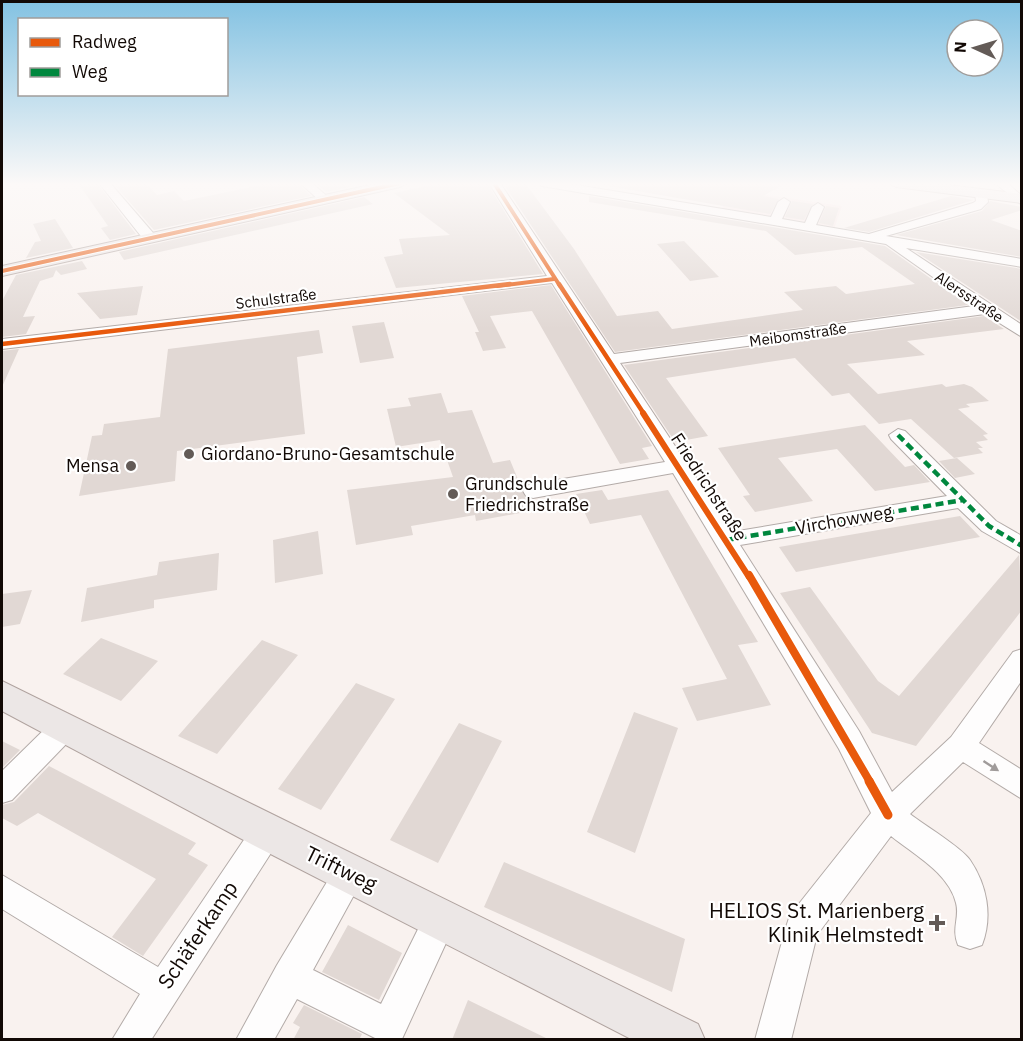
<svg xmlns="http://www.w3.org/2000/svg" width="1023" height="1041" viewBox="0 0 1023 1041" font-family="'IBM Plex Sans',sans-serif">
<rect width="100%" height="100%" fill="#f9f2ef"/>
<path fill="#f6e5e4" d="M732,190L842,206L834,229L721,210Z"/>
<path fill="#e1d8d4" d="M78,183H97L136,234L110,240L101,228L108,226Z
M113,183H146L157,195L174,191L184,201L270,183H298L311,196L154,230Z
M316,183H345L350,187L326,192Z
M440,183H487L543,274L396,288L384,257L403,254L399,239L450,235L394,193Z
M503,183H525L574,249L617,316L658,311L672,329L803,310L784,292L836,286L846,294L915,284L862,247L795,255L766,231L589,202V196L885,246L968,305L615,352Z
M591,183H786L763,196L779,199L770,214Z
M951,196L974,200L869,232L844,228Z
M364,197L373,204L124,260L119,252Z
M792,201L813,204L804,220L785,217Z
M990,201L1022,207V210L991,220L1022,231V257L896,235L982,211Z
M826,206L839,208L833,226L819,223Z
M55,219L73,248L26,258L35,242L41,241L33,224Z
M684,241L719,277L690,281L657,244Z
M916,252L1022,269V322Z
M82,261L87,269L61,275L56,270L53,277L40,281L23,317L35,316L26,334L2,337V301L16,275Z
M551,285L652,446L642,448L649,459L620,464L532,311L490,316L506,348L483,351L475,332H479L462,296Z
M143,286L137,315L100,319L77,293Z
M984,316L1004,329L907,341L925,355L847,364L878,394L942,384L946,387L964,384L972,387L989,401L966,404L970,407L958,409L988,434L983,435L988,440L976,442L983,448H978L983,453L954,458L911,419L879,424L849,393L832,396L795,358L666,378L708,436L675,442L624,365Z
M384,322L394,358L360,363L352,326Z
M319,330L323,353L297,357L305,434L177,451L175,481L79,496L92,436L102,435L104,424L160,417L168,349Z
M19,349L2,387V351Z
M441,393L448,413L472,410L493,463L510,460L531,511L476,521L475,515L411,526L413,535L356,545L347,490L453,477L440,440L396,447L387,409L411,406L408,398Z
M865,425L905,467L914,465L930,482L875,491L837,449L778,458L813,501L755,512L743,496L750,495L718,448Z
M957,458L975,474L955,478L939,461Z
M602,490L608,500L668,490L758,642L738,645L771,705L697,721L682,688L727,679L641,515L590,524L576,494Z
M960,516L980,537L796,572L779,547Z
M318,531L323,574L275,583L273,540Z
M219,553L217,590L154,600V608L81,622L87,588L157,575L159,562Z
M1019,555L1022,610L916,746L872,733L780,593L810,587L878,681L899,696Z
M32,590L20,624L2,627V594Z
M101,638L158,661L121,701L63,674Z
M262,640L298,655L217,754L178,736Z
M356,683L395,699L321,810L278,789Z
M634,712L678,728L635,853L587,832Z
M459,723L502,741L438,863L390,840Z
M2,741L20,750L2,768Z
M49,766L196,843L188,854L208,865L143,956L112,937L156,879L38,813L17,826L2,818V805L14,802Z
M504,862L685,939L672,992L484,907Z
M348,925L402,953L379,1000L322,972Z
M468,1000L550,1040H452Z
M304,1005L362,1034L359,1040H293L300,1027L293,1023Z"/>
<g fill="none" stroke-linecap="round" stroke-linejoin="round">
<g stroke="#b3aba8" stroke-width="2">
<path id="minor" d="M99,183H110L154,234V240H144Z
M300,183H312L330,199L320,201Z
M489,183H500L614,354L974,306L886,244L542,186L537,183H564L771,217L778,202L784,198L790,202L782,219L805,223L812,207L818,203L824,207L816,225L869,234L973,203L976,201L975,194L981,191L987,194L988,202L981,209L886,236L1022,259V267L906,248L1022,325V337L985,314L620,363L732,532L947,496L891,439L889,435L898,429L905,431L996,521L1022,536V554L982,531L958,508L740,545L859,731L892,792L951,737L1013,652L1022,649V680L979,743L1022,770V799L963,762L910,814C924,825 961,847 970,860C987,885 993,916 982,945L970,949L958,945C951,928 960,918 956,903C949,873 913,854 891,836L817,935L791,1040H755L786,927L790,915L871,813L839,749L673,473L533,498L526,496L523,491L526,486L533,484L665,462L552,283L2,349V339L547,276Z
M995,183H1007L1022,196V205Z
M64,716L74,720L78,728L74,736L12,800L2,803V771L54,720Z
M267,817L278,822L282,832L278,842L151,1040H112L140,994L2,909V875L158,967L256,822Z
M350,857L361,862L366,873L313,970L381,1004L429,907L441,903L453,907L457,919L402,1039L379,1040L297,999L274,1040H236L277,965L339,862Z"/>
</g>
<g stroke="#b0a39f" stroke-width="2">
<path id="major" d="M379,183H407L400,187L2,276V266Z
M889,183H932L1022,194V203L896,187Z
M2,681L698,1024L705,1040H633L253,845L2,711Z"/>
</g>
<use href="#minor" fill="#fefdfd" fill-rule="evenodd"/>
<use href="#major" fill="#ece7e6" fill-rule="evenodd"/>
<path stroke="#00873e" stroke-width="4.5" stroke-dasharray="8 4.5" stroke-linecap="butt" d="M898,435L989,526L1022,546
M726,540L963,500"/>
<g stroke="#fff" stroke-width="6">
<path id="cycleway-far4" d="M494,183L560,286
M2,271L400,183
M497,286L554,279"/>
</g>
<g stroke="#fff" stroke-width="8">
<path id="cycleway-far3" d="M559,284L644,414
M2,344L510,284"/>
</g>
<g stroke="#fff" stroke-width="10">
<path id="cycleway-far2" d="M643,413L749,577"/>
</g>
<g stroke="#fff" stroke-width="11">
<path id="cycleway-far1" d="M749,575L870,782"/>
</g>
<g stroke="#fff" stroke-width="13">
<path id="cycleway" d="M869,781L888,815"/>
</g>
<use href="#cycleway-far4" stroke="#e8590c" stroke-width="4"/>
<use href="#cycleway-far3" stroke="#e8590c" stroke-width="4.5"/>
<use href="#cycleway-far2" stroke="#e8590c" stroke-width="6"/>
<use href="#cycleway-far1" stroke="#e8590c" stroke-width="8"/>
<use href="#cycleway" stroke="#e8590c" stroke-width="9"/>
</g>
<defs><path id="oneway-solid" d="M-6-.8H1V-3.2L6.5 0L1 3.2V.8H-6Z" transform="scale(1.5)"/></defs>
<use fill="#a09b9a" href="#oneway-solid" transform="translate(991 766) rotate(33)"/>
<linearGradient id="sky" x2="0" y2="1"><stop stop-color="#83c2e2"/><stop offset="0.56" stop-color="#fcf9f8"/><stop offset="1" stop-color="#fcf9f8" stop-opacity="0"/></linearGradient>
<rect width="1023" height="329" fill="url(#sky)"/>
<g fill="#635b57" stroke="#fff" stroke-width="2">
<circle cx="189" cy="454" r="6"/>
<circle cx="131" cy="466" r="6"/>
<circle cx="453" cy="494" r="6"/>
<path d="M934 914h6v6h6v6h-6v6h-6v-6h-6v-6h6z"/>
</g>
<g text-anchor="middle" stroke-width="4.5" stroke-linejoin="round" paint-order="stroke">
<g font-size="15" fill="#120905" stroke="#fff">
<text transform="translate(969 297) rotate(34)" y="5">Alersstraße</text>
<text transform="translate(276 299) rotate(-7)" y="5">Schulstraße</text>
<text transform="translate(798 335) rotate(-8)" y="5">Meibomstraße</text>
</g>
<g font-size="18" fill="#120905" stroke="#fff" text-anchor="start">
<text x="201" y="460">Giordano-Bruno-Gesamtschule</text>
<text x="119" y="472" text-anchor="end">Mensa</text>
<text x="465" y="490">Grundschule<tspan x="465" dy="21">Friedrichstraße</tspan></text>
</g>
<g font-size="18" fill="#120905" stroke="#fff">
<text transform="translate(709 487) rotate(57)" y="6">Friedrichstraße</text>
<text transform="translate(844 520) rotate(-10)" y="6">Virchowweg</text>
</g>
<g font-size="21" fill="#120905" stroke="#fff">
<text transform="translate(341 869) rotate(26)" y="7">Triftweg</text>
<text transform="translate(198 935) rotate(-56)" y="7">Schäferkamp</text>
</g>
<g font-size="21" fill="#120905" stroke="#fff" text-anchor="end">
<text x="924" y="918">HELIOS St. Marienberg<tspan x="924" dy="24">Klinik Helmstedt</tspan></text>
</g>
</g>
<rect width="1023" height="1041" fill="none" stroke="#120905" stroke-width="6"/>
<rect x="18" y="18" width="210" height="78" fill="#ffffff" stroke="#a09d9b" stroke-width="1.5"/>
<rect x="30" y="38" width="30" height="9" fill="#e8590c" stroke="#a09d9b" stroke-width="1.5"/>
<text x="72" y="48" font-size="18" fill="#120905">Radweg</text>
<rect x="30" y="68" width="30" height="9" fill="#00873e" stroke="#a09d9b" stroke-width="1.5"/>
<text x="72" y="78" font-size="18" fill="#120905">Weg</text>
<g transform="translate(975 48) rotate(274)"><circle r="28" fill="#ffffff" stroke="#a09d9b" stroke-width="1.5"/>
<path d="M0-4.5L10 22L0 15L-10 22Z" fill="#635b57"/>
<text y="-9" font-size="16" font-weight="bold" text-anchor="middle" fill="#120905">N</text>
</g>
</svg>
